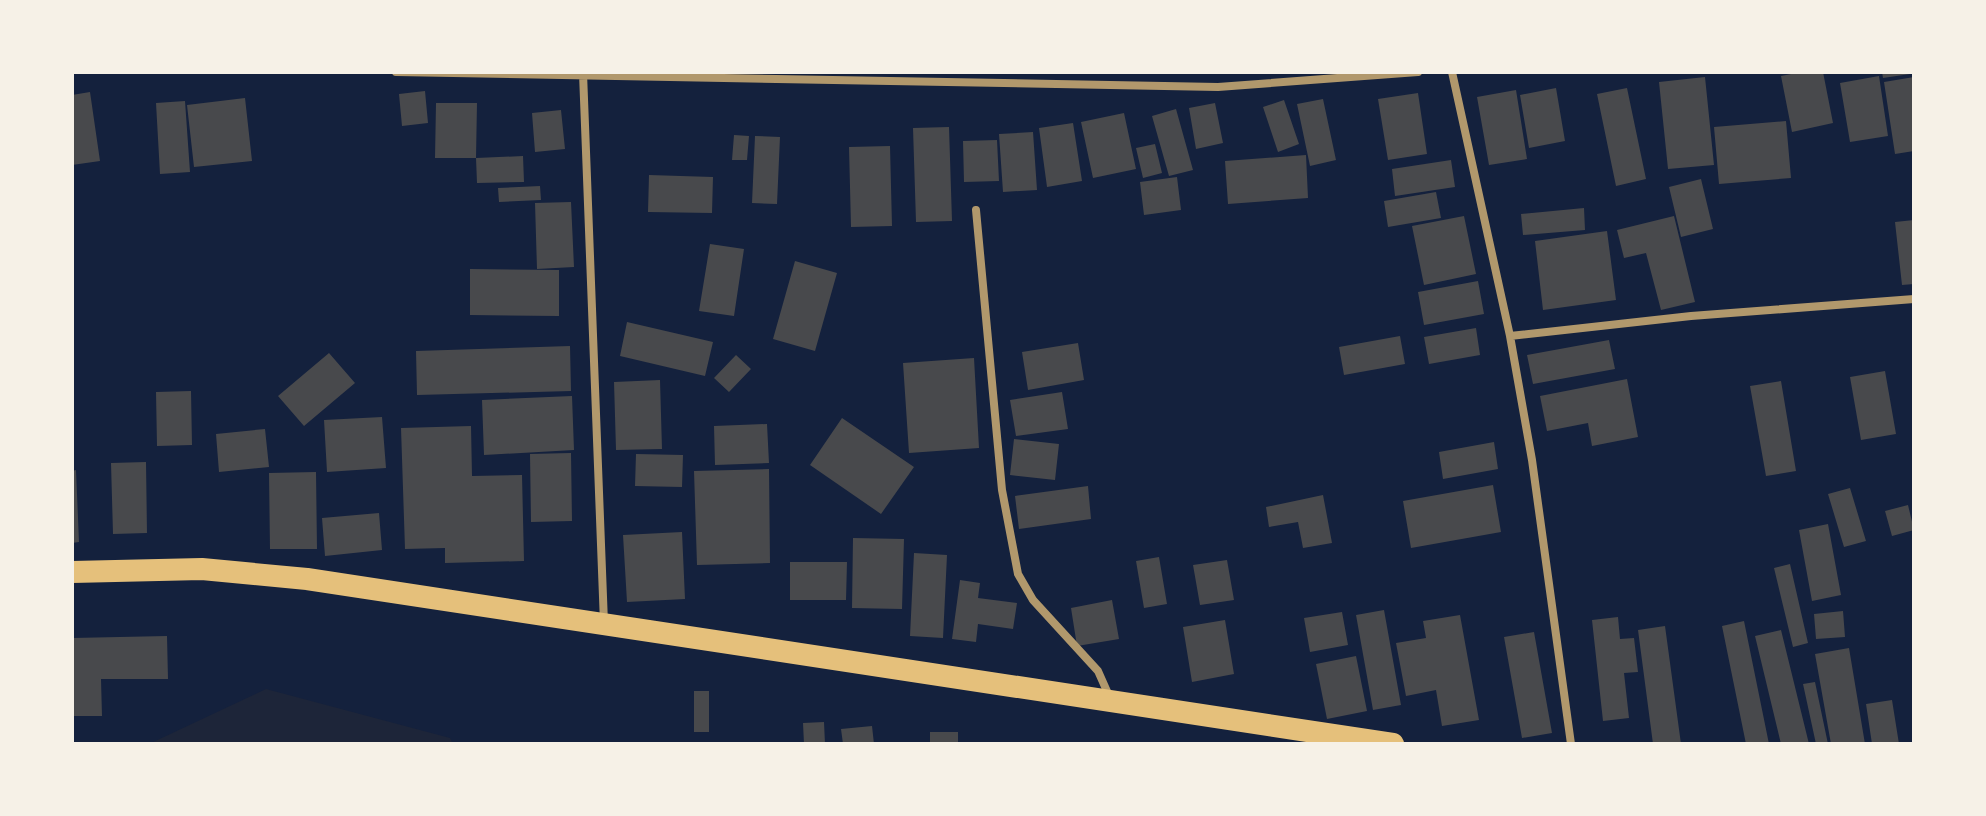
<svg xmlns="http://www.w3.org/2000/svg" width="1986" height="816" viewBox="0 0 1986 816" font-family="Rubik,sans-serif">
<rect width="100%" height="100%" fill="#14213d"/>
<path fill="#1d2539" d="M266,689L450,738L453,744H149Z"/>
<path fill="#48494c" d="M1801,72H1823L1833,123L1792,132L1781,76Z
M1882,72H1910V74L1883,78Z
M1879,76L1888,136L1850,142L1840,83Z
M1705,77L1714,165L1668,169L1659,82Z
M1914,77V151L1895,154L1884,82Z
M1556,88L1565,141L1529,148L1520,95Z
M1627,88L1646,179L1616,186L1597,94Z
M1516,90L1527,159L1489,165L1477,97Z
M425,91L428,123L402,126L399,94Z
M90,92L100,161L72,165V95Z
M1418,93L1427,154L1388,160L1378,99Z
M245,98L252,161L194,167L187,105Z
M1323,99L1336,160L1310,166L1297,104Z
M1284,100L1299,144L1278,152L1263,107Z
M185,101L190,172L160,174L156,103Z
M436,103H477L476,158L523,156L524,182L477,183L476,158H435Z
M1215,103L1223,143L1196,149L1189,108Z
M1176,109L1193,170L1169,176L1152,116Z
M561,110L565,149L535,152L532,113Z
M1124,113L1136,169L1093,178L1081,122Z
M1786,121L1791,178L1719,184L1714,127Z
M1073,123L1082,181L1047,187L1039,128Z
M949,127L952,221L916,222L913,128Z
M1033,132L1037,190L1003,192L999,134Z
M734,135L749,136L747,160H732Z
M755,136L780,137L777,204L752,203Z
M997,140L999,181L964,182L963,141Z
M1155,144L1162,173L1143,178L1136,148Z
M890,146L892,226L851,227L849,147Z
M1306,155L1308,198L1228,204L1225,161Z
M1451,160L1455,187L1395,196L1392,169Z
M649,175L713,177L712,213L648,212Z
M1177,177L1181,210L1144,215L1140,182Z
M1701,179L1713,229L1681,237L1669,187Z
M540,186L541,200L499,202L498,188Z
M1436,192L1441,218L1388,227L1384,201Z
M571,202L574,267L537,269L535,203Z
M1584,208L1585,230L1523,235L1521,214Z
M1464,216L1476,274L1424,285L1412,226Z
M1674,216L1695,302L1661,310L1646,253L1624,258L1617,230Z
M1914,220V284L1902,285L1895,222Z
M1607,231L1616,300L1543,310L1535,241Z
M710,244L744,249L734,316L699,311Z
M795,261L837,273L815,351L773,339Z
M470,269L559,270V316L470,315Z
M1478,281L1484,314L1424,325L1418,292Z
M627,322L713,342L705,376L620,356Z
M1476,328L1480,355L1429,364L1424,337Z
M1400,336L1405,364L1344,375L1339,347Z
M1609,340L1615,369L1533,384L1527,355Z
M1078,343L1084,380L1028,390L1022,352Z
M570,346L571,391L417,395L416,351Z
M329,353L355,383L304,426L278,396Z
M736,355L751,369L729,392L714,378Z
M974,358L979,448L909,453L903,363Z
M1885,371L1896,434L1861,440L1850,377Z
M1627,379L1638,437L1592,446L1588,423L1547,431L1540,396Z
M660,380L662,449L616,450L614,382Z
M1781,381L1796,471L1766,476L1750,386Z
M191,391L192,445L157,446L156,392Z
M1062,392L1068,429L1016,436L1010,400Z
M572,396L574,450L484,455L482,400Z
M382,417L386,468L327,472L324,420Z
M842,418L914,467L881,514L810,465Z
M767,424L769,463L715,465L714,426Z
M471,426L472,476L522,475L524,561L445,563V548L405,549L401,428Z
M265,429L269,467L219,472L216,434Z
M1014,439L1059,444L1055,480L1010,475Z
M1494,442L1498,469L1443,479L1439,452Z
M571,453L572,521L531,522L530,454Z
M636,454L683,455L682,487L635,486Z
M146,462L147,533L113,534L111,463Z
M769,469L770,563L697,565L694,471Z
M76,470L79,542L72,543V471Z
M316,472L317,549H270L269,473Z
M1493,485L1501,532L1411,548L1403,501Z
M1088,486L1091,519L1019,529L1015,496Z
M1850,488L1866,541L1844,547L1828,494Z
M1323,495L1332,543L1303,548L1298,522L1269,527L1266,507Z
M1908,505L1914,530L1892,536L1885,511Z
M379,513L382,550L325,556L322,518Z
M1828,524L1841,595L1812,601L1799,530Z
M682,532L685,599L627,602L623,535Z
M853,538L904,539L902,609L852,608Z
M914,553L947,555L943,638L910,636Z
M1159,557L1167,604L1144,608L1136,561Z
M1227,560L1234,600L1200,605L1193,565Z
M790,562H847L846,600H790Z
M1790,564L1808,643L1793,647L1774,568Z
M960,580L980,583L978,598L1017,603L1013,629L978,624L976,642L952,639Z
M1112,600L1119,639L1077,646L1071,608Z
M1384,610L1401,705L1373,710L1356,615Z
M1843,611L1845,637L1816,639L1814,614Z
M1342,612L1348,645L1310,652L1304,618Z
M1460,615L1479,720L1442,726L1436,690L1406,696L1396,643L1426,638L1423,621Z
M1618,617L1620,639L1634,638L1638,672L1624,673L1629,718L1603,721L1592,620Z
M1225,620L1234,674L1192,682L1183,627Z
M1744,621L1769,744H1746L1722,626Z
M1665,626L1681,744H1653L1638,630Z
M1781,630L1809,744H1781L1755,636Z
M1534,632L1552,733L1522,738L1504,637Z
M167,636L168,679H101L102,716H72V638Z
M1849,648L1865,744H1831L1815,654Z
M1356,656L1367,711L1327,719L1316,664Z
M1815,682L1828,744H1816L1803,684Z
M694,691H709V732H694Z
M1892,700L1899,744H1872L1866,704Z
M824,722L825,744H804L803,723Z
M872,726L874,744H843L841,729Z
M930,732H958V744H930Z"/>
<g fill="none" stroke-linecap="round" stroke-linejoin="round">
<path stroke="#b1986c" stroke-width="8" d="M396,72L1218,87L1418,72
M1452,72L1510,336L1532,460L1571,744
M583,73L604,623
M976,210L1002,490L1018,574L1033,600L1098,671L1110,698
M1510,336L1691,316L1914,299"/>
<path stroke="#e5c07b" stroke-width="22" d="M72,572L202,569L307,579L1393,744"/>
</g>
<rect width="1986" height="816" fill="none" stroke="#f6f1e7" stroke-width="148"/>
</svg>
